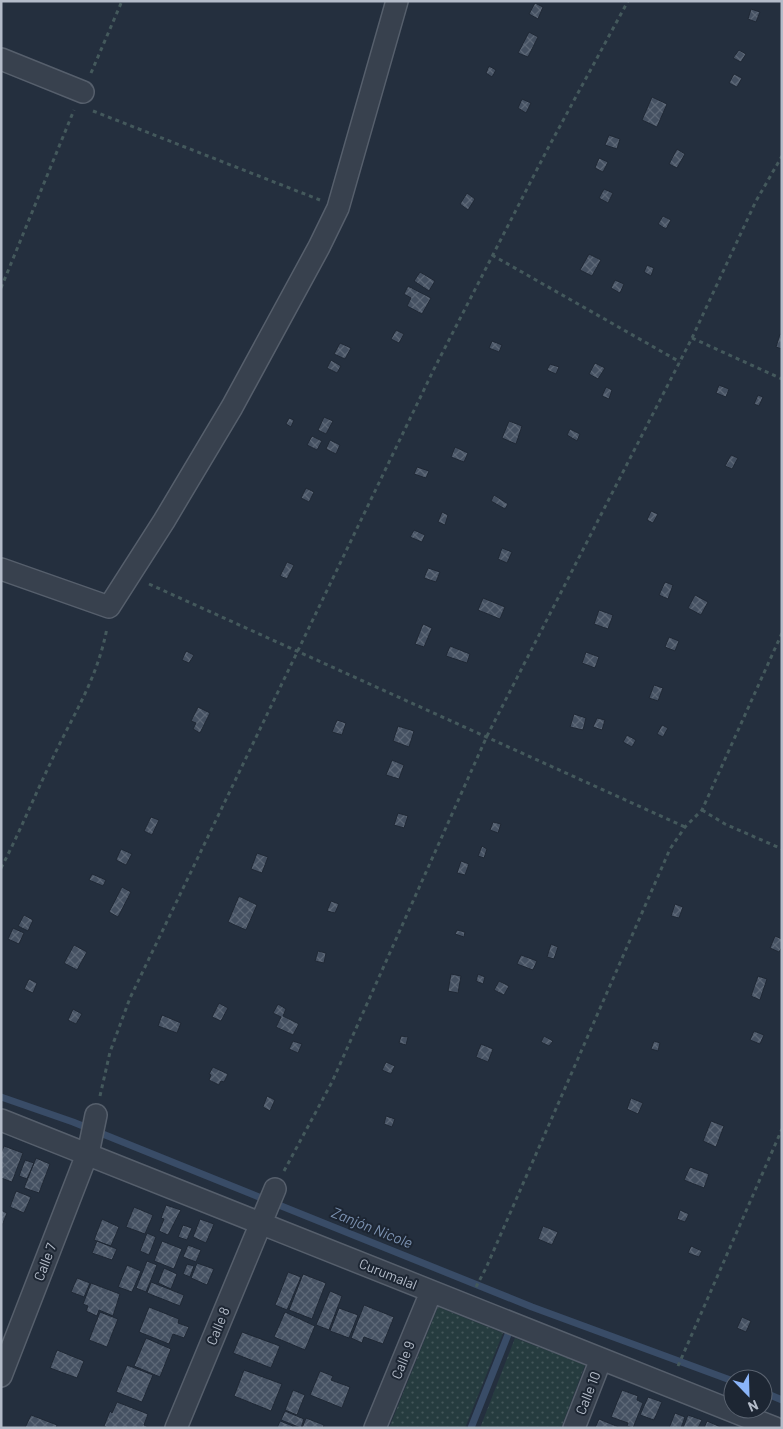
<svg xmlns="http://www.w3.org/2000/svg" width="783" height="1429" viewBox="0 0 783 1429" font-family="Barlow,sans-serif">
<defs>
<pattern id="park-dots" width="8" height="8" patternUnits="userSpaceOnUse" patternTransform="scale(1.25)"><rect width="8" height="8" fill="#263c3f"/><path d="M2 2h.1M6 6h.1" fill="none" stroke="#435659" stroke-width="1.8" stroke-linecap="round"/></pattern>
<pattern id="building-cross-hatch" width="8" height="8" patternUnits="userSpaceOnUse" patternTransform="scale(1.25)"><rect width="8" height="8" fill="#455162"/><path d="M0 0l8 8M0 8l8-8" fill="none" stroke="#5d6877"/></pattern>
</defs>
<rect width="100%" height="100%" fill="#242f3e"/>
<path fill="url(#park-dots)" d="M438,1307L503,1333L465,1428H389Z
M515,1338L585,1365L561,1428H480Z"/>
<g fill="none" stroke-linecap="round" stroke-linejoin="round">
<path stroke="#394c67" stroke-width="7" d="M1,1097L73,1122L532,1307L733,1381
M763,1392L782,1400
M471,1428L509,1332"/>
</g>
<path fill="url(#building-cross-hatch)" stroke="#1f2835" d="M535,3L543,7L538,19L529,14Z
M751,9L760,12L756,22L748,19Z
M529,32L538,37L528,57L518,53Z
M739,50L746,54L741,62L733,58Z
M489,66L496,70L492,77L486,73Z
M734,74L742,78L737,87L729,83Z
M652,97L667,104L657,127L642,120Z
M522,99L531,103L526,113L518,108Z
M609,135L620,139L617,149L605,145Z
M677,149L685,154L677,168L669,164Z
M599,158L608,162L603,172L595,168Z
M604,189L613,193L608,203L599,198Z
M467,193L475,199L468,210L460,204Z
M663,216L671,220L666,229L658,224Z
M589,254L601,260L592,276L580,270Z
M647,265L654,268L651,276L644,272Z
M420,272L435,281L429,291L414,281Z
M615,280L624,284L620,293L611,288Z
M408,286L431,298L422,314L407,306L411,298L404,294Z
M396,330L404,334L399,343L391,339Z
M780,334L782,335V349L776,347Z
M492,341L502,345L499,352L489,348Z
M340,343L351,348L345,359L334,354Z
M331,360L341,366L337,373L327,368Z
M595,363L605,368L598,379L589,374Z
M550,364L559,367L556,374L547,370Z
M719,385L729,389L726,397L716,393Z
M606,387L612,390L609,399L602,396Z
M758,395L763,397L759,406L754,404Z
M324,417L333,421L326,434L318,430Z
M289,418L294,420L291,427L286,424Z
M509,421L522,426L516,444L502,438Z
M570,429L580,434L577,441L567,435Z
M312,436L322,441L317,450L307,445Z
M330,440L340,445L336,454L326,449Z
M455,447L468,453L464,462L451,457Z
M731,455L738,458L732,469L725,466Z
M417,467L429,471L426,478L414,474Z
M306,488L314,492L309,502L301,498Z
M494,495L508,504L505,509L491,501Z
M651,511L658,514L653,523L647,520Z
M442,512L448,515L445,525L438,522Z
M414,530L425,535L422,542L410,537Z
M502,548L512,552L507,563L498,559Z
M287,562L294,565L287,579L280,576Z
M428,568L440,572L436,582L424,578Z
M665,582L673,585L668,599L659,595Z
M695,595L708,602L701,615L688,608Z
M483,598L505,607L500,619L478,610Z
M599,610L613,615L608,629L594,624Z
M423,624L432,628L424,647L415,644Z
M669,637L679,641L675,651L665,647Z
M450,646L470,654L467,663L446,656Z
M186,651L194,655L189,663L182,660Z
M586,652L599,657L595,668L582,663Z
M654,685L663,688L658,701L649,698Z
M198,707L210,713L200,733L193,729L196,723L191,721Z
M574,714L586,718L583,730L570,727Z
M597,718L605,720L602,730L593,727Z
M337,720L346,723L342,735L332,732Z
M662,725L668,728L663,737L657,734Z
M398,726L414,731L409,747L393,741Z
M627,735L636,740L632,747L623,742Z
M392,760L404,765L399,779L386,775Z
M398,813L408,816L404,828L394,825Z
M151,817L159,820L152,835L144,831Z
M493,822L501,824L498,833L490,830Z
M482,846L487,849L484,858L478,856Z
M121,849L132,854L126,865L116,860Z
M257,853L268,857L262,873L251,869Z
M461,861L469,864L465,875L457,873Z
M92,874L106,880L103,886L89,880Z
M122,887L131,892L118,917L109,912Z
M239,896L257,905L246,930L228,922Z
M331,901L339,904L335,913L327,911Z
M675,904L683,907L679,918L671,916Z
M24,915L33,920L28,931L18,926Z
M13,928L24,933L19,944L8,939Z
M457,930L465,932L464,937L455,934Z
M775,936L782,939V947L779,952L770,948Z
M551,944L558,947L554,959L547,957Z
M74,945L87,952L77,970L64,963Z
M318,951L326,953L324,963L315,961Z
M521,955L537,961L533,970L517,964Z
M451,974L461,976L458,993L448,991Z
M478,974L485,977L483,984L476,981Z
M758,976L767,979L760,1000L751,996Z
M29,979L37,983L33,993L24,989Z
M499,981L509,986L504,995L494,990Z
M219,1003L228,1008L221,1021L212,1017Z
M278,1004L286,1009L283,1016L299,1024L293,1035L276,1027L281,1017L273,1013Z
M73,1009L82,1014L76,1024L68,1020Z
M162,1015L181,1023L177,1033L158,1026Z
M754,1031L764,1035L760,1044L750,1040Z
M401,1036L408,1037L406,1045L399,1043Z
M544,1036L553,1041L549,1046L541,1042Z
M293,1041L302,1044L298,1053L289,1049Z
M654,1041L660,1043L658,1051L651,1049Z
M481,1044L493,1049L488,1062L476,1057Z
M386,1062L395,1066L391,1074L382,1070Z
M213,1067L228,1074L224,1082L221,1081L219,1085L209,1080L211,1075L209,1074Z
M267,1096L275,1100L270,1111L263,1107Z
M631,1098L643,1103L638,1114L627,1109Z
M386,1116L395,1119L392,1127L384,1124Z
M711,1121L724,1126L716,1147L703,1141Z
M4,1146L23,1153L12,1182L1,1178V1153Z
M36,1158L50,1164L39,1193L24,1188Z
M25,1160L34,1163L27,1179L19,1176Z
M690,1167L709,1174L704,1188L684,1180Z
M16,1191L31,1197L24,1213L10,1207Z
M166,1205L181,1210L168,1235L159,1231L164,1219L161,1218Z
M134,1207L153,1215L145,1234L126,1227Z
M1,1210L7,1213L1,1228Z
M680,1210L689,1214L685,1222L677,1219Z
M102,1219L119,1227L111,1246L94,1240Z
M200,1219L214,1224L206,1243L193,1237Z
M183,1225L192,1228L187,1240L178,1237Z
M543,1226L558,1232L552,1245L538,1239Z
M147,1233L156,1237L149,1255L140,1251Z
M97,1241L117,1249L112,1260L92,1253Z
M162,1241L182,1249L174,1269L154,1261Z
M188,1245L201,1250L196,1262L183,1257Z
M691,1246L702,1251L699,1257L688,1253Z
M147,1261L157,1265L146,1292L136,1288Z
M197,1263L214,1269L207,1285L191,1278Z
M187,1264L194,1266L190,1277L183,1274Z
M127,1265L141,1271L132,1292L118,1287Z
M164,1268L177,1274L171,1289L158,1283Z
M288,1272L301,1277L287,1310L275,1305Z
M303,1274L326,1283L312,1319L289,1310Z
M77,1278L90,1283L84,1297L71,1292Z
M151,1282L184,1295L180,1306L147,1293Z
M91,1283L120,1294L113,1316L99,1310L97,1316L86,1311L88,1306L83,1304Z
M330,1291L342,1296L329,1330L316,1325Z
M364,1305L394,1317L383,1344L364,1337L362,1343L351,1338Z
M149,1307L179,1319L178,1323L189,1327L184,1338L173,1334L169,1344L139,1332Z
M339,1308L358,1315L349,1338L330,1331Z
M100,1312L118,1319L107,1347L89,1340Z
M285,1312L315,1326L305,1350L274,1337Z
M742,1317L751,1321L746,1332L737,1328Z
M242,1332L280,1346L271,1368L233,1353Z
M146,1338L171,1349L160,1377L134,1366Z
M57,1350L84,1361L77,1378L50,1368Z
M127,1365L153,1375L142,1402L116,1392Z
M244,1370L282,1384L271,1411L234,1396Z
M320,1371L333,1376L331,1380L350,1387L342,1408L310,1395Z
M293,1390L305,1395L297,1415L285,1410Z
M622,1390L638,1396L637,1400L643,1403L633,1428L627,1426L628,1423L611,1417Z
M648,1397L662,1402L654,1420L640,1415Z
M117,1402L148,1414L144,1425L150,1428H108L104,1426L110,1411L112,1413Z
M285,1411L304,1419L301,1428L281,1420Z
M675,1413L685,1417L681,1428H669Z
M31,1415L57,1425L56,1428H25Z
M688,1415L702,1420L698,1428H683Z
M306,1418L324,1425L323,1428H302Z
M599,1419L621,1428H595Z
M280,1421L293,1426L292,1428H277Z
M707,1421L723,1428H704Z"/>
<g fill="none" stroke-linecap="round" stroke-linejoin="round">
<g stroke="#565f6c" stroke-width="24">
<path id="street" d="M1,59L83,92
M1,569L109,607L164,521L232,407L319,247L338,208L397,1
M1,1120L775,1428
M1,1376L89,1149L96,1115
M176,1428L275,1189
M375,1428L431,1292
M574,1428L601,1359"/>
</g>
<path stroke="#44595c" stroke-width="3" stroke-dasharray="4 4" stroke-linecap="butt" d="M91,73L122,1
M93,111L320,200
M492,255L680,362
M1,288L74,110
M692,338L782,379
M149,584L685,827
M702,810L725,824L782,849
M1,868C19,834 33,799 50,764C72,716 97,681 107,628
M100,1096L110,1052L130,998L434,369L547,150L628,1
M284,1171L332,1082L487,736L692,338L756,201L782,156
M476,1287L486,1268L670,849L685,827L702,810L782,633
M678,1366L782,1129"/>
<use href="#street" stroke="#38414e" stroke-width="21"/>
</g>
<g text-anchor="middle" stroke-width="4" stroke-linejoin="round" paint-order="stroke">
<g font-size="14" fill="#b4bcc9" stroke="#1d2633">
<text transform="translate(45 1262) rotate(-69)" y="5">Calle 7</text>
<text transform="translate(388 1274) rotate(22)" y="5">Curumalal</text>
<text transform="translate(218 1326) rotate(-68)" y="5">Calle 8</text>
<text transform="translate(403 1360) rotate(-68)" y="5">Calle 9</text>
<text transform="translate(588 1393) rotate(-69)" y="5">Calle 10</text>
</g>
<g font-size="15" font-style="italic" fill="#7c92b1" stroke="#1d2633">
<text transform="translate(372 1228) rotate(22)" y="5">Zanjón Nicole</text>
</g>
</g>
<rect width="783" height="1429" fill="none" stroke="#b4bcc9" stroke-width="5"/>
<g transform="translate(748 1394) rotate(157)"><circle r="24" fill="#1d2633" stroke="#59626f"/>
<path d="M0-4L9 19L0 12L-9 19Z" fill="#8ab4f8"/>
<text y="-8" font-size="14" font-weight="bold" text-anchor="middle" fill="#b4bcc9">N</text>
</g>
</svg>
